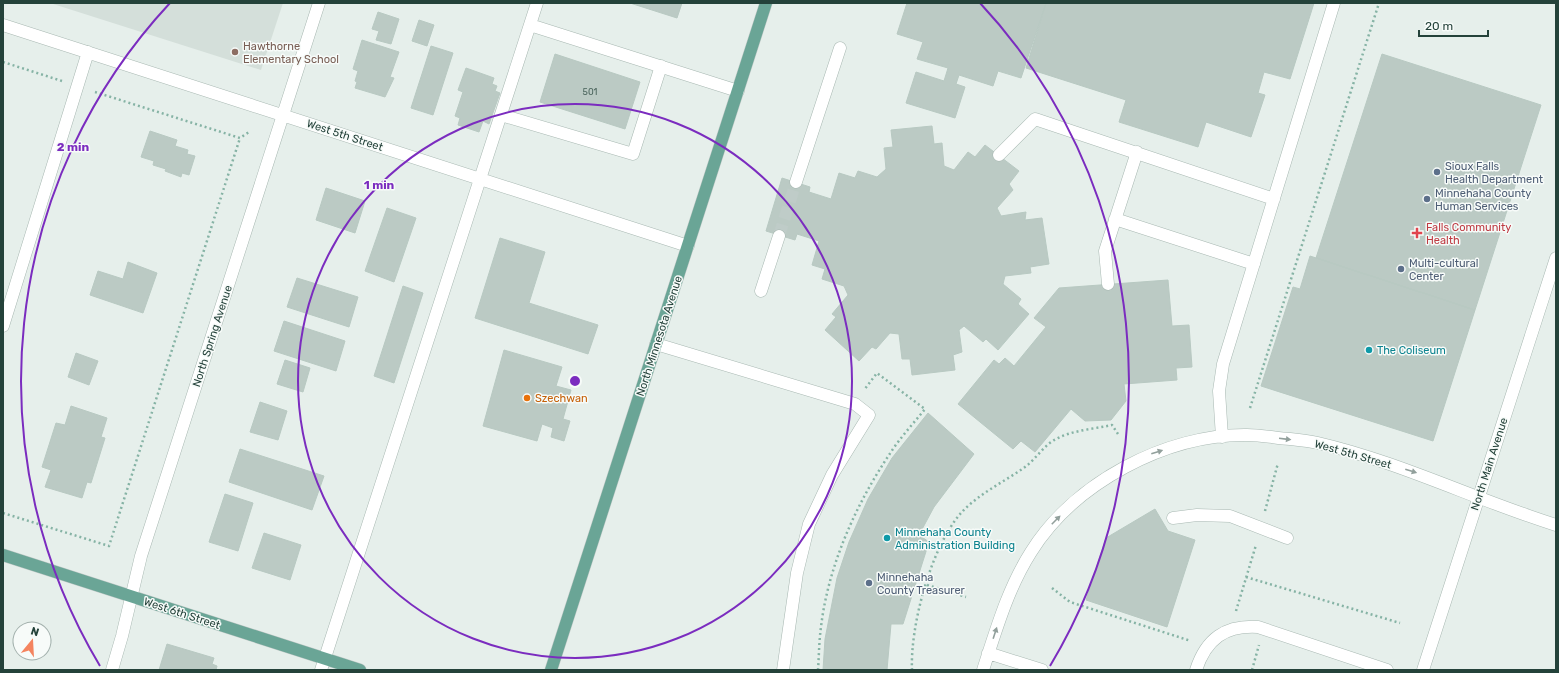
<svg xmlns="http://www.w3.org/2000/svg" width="1559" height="673" viewBox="0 0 1559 673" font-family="Rubik,sans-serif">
<rect width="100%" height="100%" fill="#e6efeb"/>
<path fill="#d4dfda" d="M50,3H283L261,70Z"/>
<path fill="#bbcac4" stroke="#b8c9c2" d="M630,3H682L677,18Z
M907,3H1046L1021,78L998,71L993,86L959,75L956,84L965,87L955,118L906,103L916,72L944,81L948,68L917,59L923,42L897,34Z
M1046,3H1314L1290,79L1264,72L1258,93L1265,95L1251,137L1206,122L1198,147L1119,122L1126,100L1026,68Z
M378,12L399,19L391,44L376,40L379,31L372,29Z
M419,20L434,25L427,46L412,41Z
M362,40L399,52L390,77L394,78L385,97L355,88L357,82L355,81L358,71L353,69Z
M431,46L453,53L433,115L411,108Z
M555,54L640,82L625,129L540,102Z
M1382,54L1541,105L1475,310L1316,258Z
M466,68L494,78L492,84L497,86L495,91L500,93L489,124L483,121L479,132L458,125L460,118L455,116L463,92L458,90Z
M932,126L934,144L942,143L944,166L954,170L968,152L975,157L985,145L1019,171L1009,184L1013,190L997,208L1001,216L1026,212L1025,220L1042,218L1049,264L1030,267L1031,273L1005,276L1003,284L1021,299L1018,304L1029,314L998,350L986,339L983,342L964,326L959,330L962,352L953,355L955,370L912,375L910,359H902L899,334L890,333L876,349L872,347L859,361L825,330L836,317L832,314L848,295L844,286L822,279L825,269L812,265L819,241L797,234L795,240L766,231L782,178L810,187L809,192L831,199L839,173L855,178L858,171L877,177L886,169L884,148L893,147L891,130Z
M150,131L177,140L175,146L188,150L187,154L195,156L189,175L182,173L181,177L165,171L166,169L153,165L154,161L141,157Z
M326,188L365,201L355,233L316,220Z
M387,208L416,218L394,282L365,271Z
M500,238L545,252L529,303L598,325L588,354L475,318Z
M1310,256L1475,310L1433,441L1261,386L1293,287L1300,289Z
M128,262L157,273L143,313L90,295L98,271L123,279Z
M297,278L358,297L349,327L287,307Z
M1168,280L1172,326L1189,325L1192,367L1176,368L1177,380L1124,384L1126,401L1111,420L1085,421L1071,409L1035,452L1021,441L1013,449L958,404L994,360L999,364L1005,358L1014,366L1046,327L1034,318L1059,288Z
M403,286L423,293L394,383L374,376Z
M284,321L345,341L336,371L274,351Z
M504,350L562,367L556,386L571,390L563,419L570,421L564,441L551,437L553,428L542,424L537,441L483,426Z
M76,353L98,361L89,385L68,377Z
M285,360L310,368L303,392L277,384Z
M260,402L287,411L278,440L250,432Z
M71,406L107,418L101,437L105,438L91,483L87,482L82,498L45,487L51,470L42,467L56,423L65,425Z
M928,413L974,454L934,507L919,535L929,542L903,624H891L887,670H823L825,639L837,578L849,542L868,499L892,458Z
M240,449L324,476L312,510L229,482Z
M225,494L253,503L238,551L209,542Z
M1155,509L1168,531L1195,540L1167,627L1086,600L1106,538Z
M264,533L301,545L290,580L252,568Z
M167,644L214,658L212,664L217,666L216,670H159Z"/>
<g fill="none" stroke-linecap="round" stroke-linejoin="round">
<path stroke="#bfccc8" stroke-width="12" stroke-dasharray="12 6" stroke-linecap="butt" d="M779,236L796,182"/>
<g stroke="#a8b8b2" stroke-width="13">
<path id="minor" d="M3,25L688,246
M530,25L738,91
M501,115L633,154L661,66
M999,155L1035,119L1274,199
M796,182L840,48
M1115,219L1254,264
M1108,284L1105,251L1137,152
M761,291L779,236
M3,326L88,52
M656,344L855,404L869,415L832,475L809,524L797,573L783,670
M1222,437L1219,391L1223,364L1334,3
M1173,518L1197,515L1230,516L1287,538
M988,653L1042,670
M112,670L122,636L141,556L319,3
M321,670L537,3
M983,670C996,630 1008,588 1031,552C1074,483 1166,434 1247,435C1261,435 1276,438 1290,439C1299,440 1309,441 1318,443C1400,462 1476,500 1556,525
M1196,670C1206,639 1225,625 1258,627L1387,670
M1423,670L1556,258"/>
</g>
<g stroke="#c2cac8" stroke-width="13">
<path id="major" d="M3,555L360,670
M551,670L766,3"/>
</g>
<path stroke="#86b3a5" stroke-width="2.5" stroke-dasharray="2 3" stroke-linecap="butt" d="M3,62L62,81
M95,92L240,138L249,132
M1250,408L1379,3
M1265,511L1278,463
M3,513L109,546L240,138
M1246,577L1400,623
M927,585L966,597
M1052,588L1070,602L1191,641
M1236,611L1256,545
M818,670C819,656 819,641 821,627C828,567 855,506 889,455C899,439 913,424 925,409L877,373L864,390
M912,670C910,626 931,547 961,513C978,494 1004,482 1025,467C1036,459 1044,445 1056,439C1073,430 1094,429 1112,425L1118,434
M1252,670L1259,645"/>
<use href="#minor" stroke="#fff" stroke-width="12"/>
<use href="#major" stroke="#6aa596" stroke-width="12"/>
</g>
<defs><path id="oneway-solid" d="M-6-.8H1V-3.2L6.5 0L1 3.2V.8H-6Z"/></defs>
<g fill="#92a09c">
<use href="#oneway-solid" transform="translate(1285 439) rotate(7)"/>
<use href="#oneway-solid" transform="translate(1157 452) rotate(-18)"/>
<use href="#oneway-solid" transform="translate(1411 471) rotate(17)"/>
<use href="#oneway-solid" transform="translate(1056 520) rotate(-45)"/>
<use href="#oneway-solid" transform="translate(995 633) rotate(-72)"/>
</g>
<g fill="none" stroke="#7b2cbf" stroke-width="2">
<circle cx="575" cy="381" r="277"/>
<path d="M100 666A554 554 0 0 1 170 3M980 3A554 554 0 0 1 1050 666"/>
</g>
<circle fill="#8d6e63" stroke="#f7fbf9" stroke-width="1.5" cx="235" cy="52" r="4"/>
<g fill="#5c6f8a" stroke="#f7fbf9" stroke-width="1.5">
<circle cx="1437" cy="172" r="4"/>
<circle cx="1427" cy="199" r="4"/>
<circle cx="1401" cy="269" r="4"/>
<circle cx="869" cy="583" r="4"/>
</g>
<path fill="#e0444e" stroke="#f7fbf9" stroke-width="1.5" d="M1415 227h4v4h4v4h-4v4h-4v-4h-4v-4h4z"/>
<g fill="#0f9aa8" stroke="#f7fbf9" stroke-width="1.5">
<circle cx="1369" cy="350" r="4"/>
<circle cx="887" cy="538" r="4"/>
</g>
<circle fill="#e8710a" stroke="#f7fbf9" stroke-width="1.5" cx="527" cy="398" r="4"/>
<g text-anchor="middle" stroke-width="3" stroke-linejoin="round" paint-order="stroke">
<g font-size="9" fill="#4a645c">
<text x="590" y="95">501</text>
</g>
<g font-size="11" fill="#785e54" stroke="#f7fbf9" text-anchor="start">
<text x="243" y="50">Hawthorne<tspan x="243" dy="13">Elementary School</tspan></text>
</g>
<g font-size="11" fill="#24423a" stroke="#f7fbf9">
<text transform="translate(345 135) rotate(18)" y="4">West 5th Street</text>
<text transform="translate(212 336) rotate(-72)" y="4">North Spring Avenue</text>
<text transform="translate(659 336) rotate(-72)" y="4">North Minnesota Avenue</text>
<text transform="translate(1353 454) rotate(16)" y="4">West 5th Street</text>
<text transform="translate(1489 464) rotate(-72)" y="4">North Main Avenue</text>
<text transform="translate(182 613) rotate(18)" y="4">West 6th Street</text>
</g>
<g font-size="11" fill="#4e5e75" stroke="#f7fbf9" text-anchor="start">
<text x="1445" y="170">Sioux Falls<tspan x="1445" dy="13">Health Department</tspan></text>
<text x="1435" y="197">Minnehaha County<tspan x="1435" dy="13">Human Services</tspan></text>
<text x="1409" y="267">Multi-cultural<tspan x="1409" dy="13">Center</tspan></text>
<text x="877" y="581">Minnehaha<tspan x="877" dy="13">County Treasurer</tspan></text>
</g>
<g font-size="11" fill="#be3a42" stroke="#f7fbf9" text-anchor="start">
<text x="1426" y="231">Falls Community<tspan x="1426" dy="13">Health</tspan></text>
</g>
<g font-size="11" fill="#0d838f" stroke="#f7fbf9" text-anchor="start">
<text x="1377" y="354">The Coliseum</text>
<text x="895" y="536">Minnehaha County<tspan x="895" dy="13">Administration Building</tspan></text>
</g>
<g font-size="11" fill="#c56008" stroke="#f7fbf9" text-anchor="start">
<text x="535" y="402">Szechwan</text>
</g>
</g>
<circle cx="575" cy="381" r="6" fill="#7b2cbf" stroke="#f7fbf9" stroke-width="2"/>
<g font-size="12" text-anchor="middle" font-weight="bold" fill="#7b2cbf" stroke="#f7fbf9" stroke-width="3" stroke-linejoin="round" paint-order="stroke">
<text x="73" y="151">2 min</text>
<text x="379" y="189">1 min</text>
</g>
<rect width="1559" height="673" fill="none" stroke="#24423a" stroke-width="8"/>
<g transform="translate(32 641) rotate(18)"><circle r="19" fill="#f7fbf9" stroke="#a3b1ad"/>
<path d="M0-3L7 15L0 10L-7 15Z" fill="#f4845f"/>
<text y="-6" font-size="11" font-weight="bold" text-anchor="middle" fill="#24423a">N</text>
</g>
<path d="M1419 30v6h69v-6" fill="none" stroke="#24423a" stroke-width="2"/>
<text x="1425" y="30" font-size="12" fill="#24423a" stroke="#f7fbf9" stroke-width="3" paint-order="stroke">20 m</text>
</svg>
